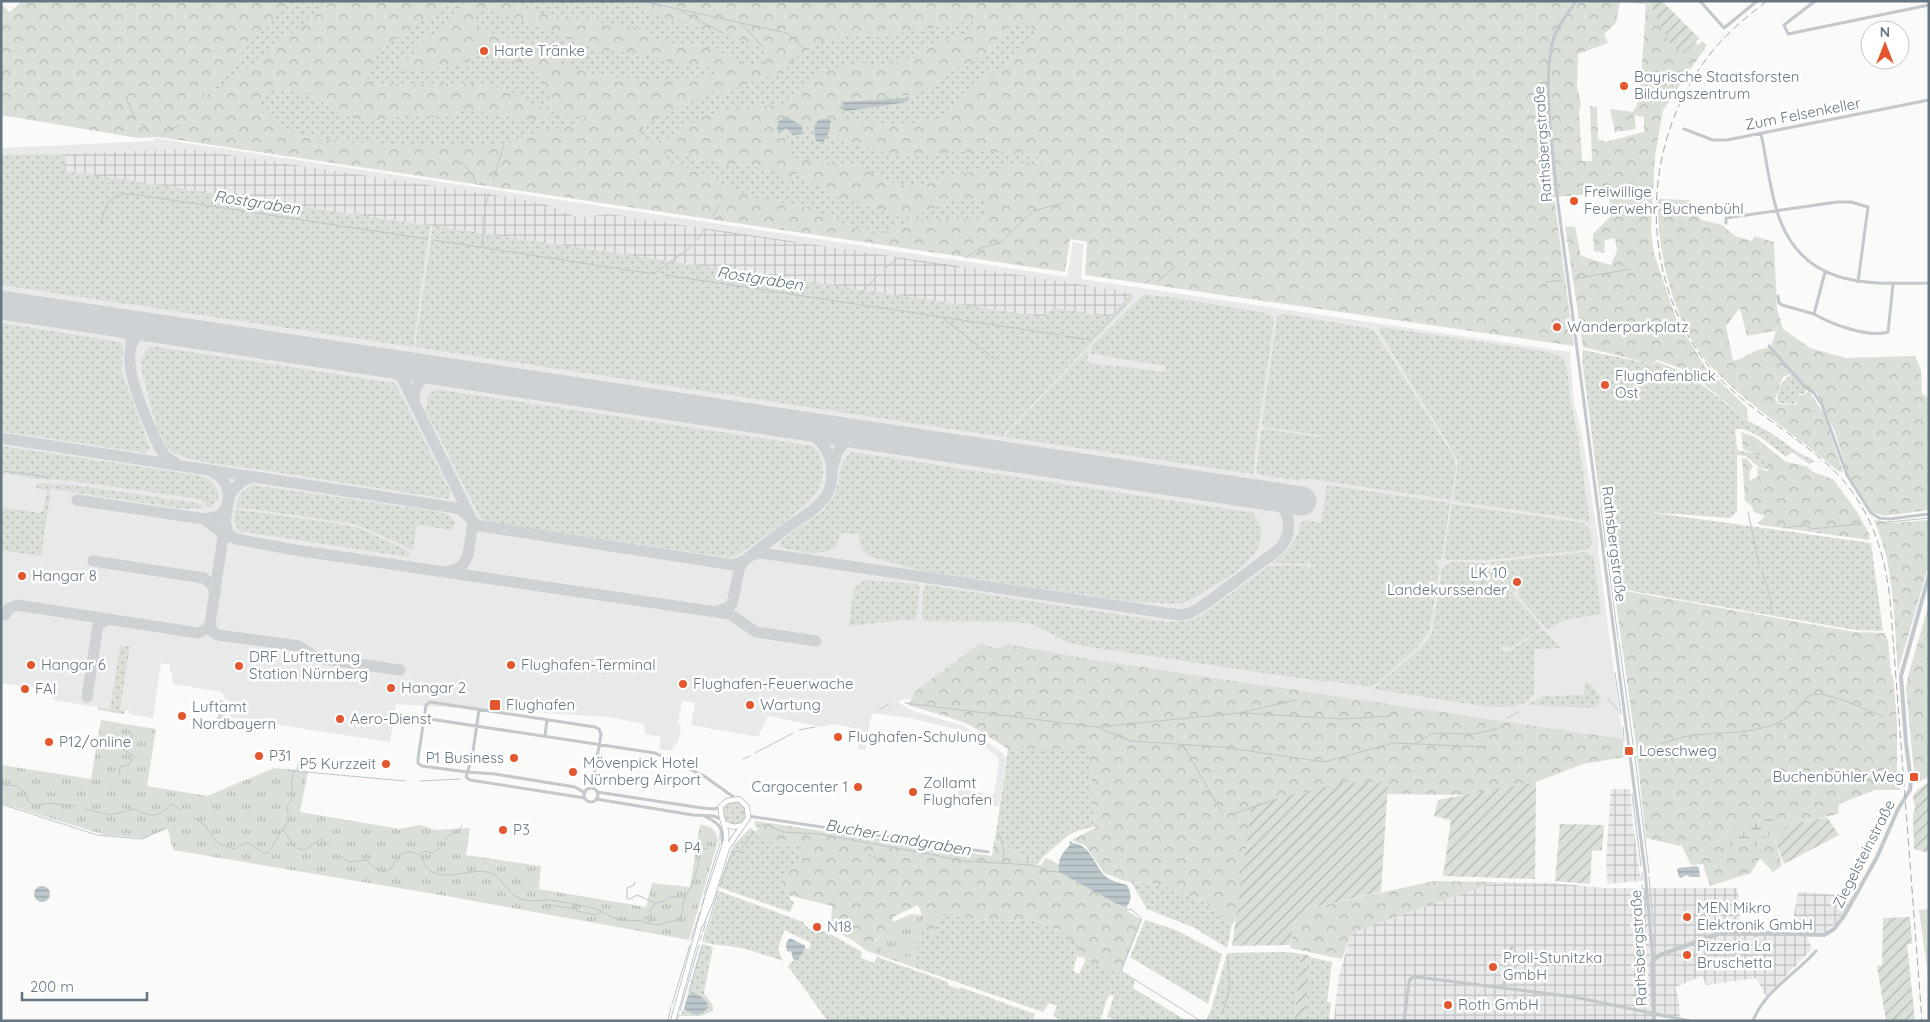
<svg xmlns="http://www.w3.org/2000/svg" width="1930" height="1022" viewBox="0 0 1930 1022" font-family="Quicksand,sans-serif">
<defs>
<pattern id="industrial-grid" width="8" height="8" patternUnits="userSpaceOnUse" patternTransform="scale(1.25)"><rect width="8" height="8" fill="#e8e9e9"/><path d="M0 4h8M4 0v8" fill="none" stroke="#c0c1c2"/></pattern>
<pattern id="grass-dots" width="8" height="8" patternUnits="userSpaceOnUse" patternTransform="scale(1.25)"><rect width="8" height="8" fill="#dadfd7"/><path d="M2 2h.1M6 6h.1" fill="none" stroke="#b4b9b4" stroke-width="1.8" stroke-linecap="round"/></pattern>
<pattern id="forest-crowns" width="20" height="18" patternUnits="userSpaceOnUse" patternTransform="scale(1.25)"><rect width="20" height="18" fill="#dadfd7"/><path d="M2 6a3 3 0 1 1 6 0M12 15a3 3 0 1 1 6 0" fill="none" stroke="#b4b9b4"/></pattern>
<pattern id="wetland-marsh" width="20" height="14" patternUnits="userSpaceOnUse" patternTransform="scale(1.25)"><rect width="20" height="14" fill="#dadfd7"/><path d="M1 5h8M5 5V1M11 12h8M15 12V8" fill="none" stroke="#b4b9b4"/></pattern>
<pattern id="park-tufts" width="24" height="20" patternUnits="userSpaceOnUse" patternTransform="scale(1.25)"><rect width="24" height="20" fill="#dadfd7"/><path d="M3 7l-1-3M5 7V3M7 7l1-3M15 17l-1-3M17 17v-4M19 17l1-3" fill="none" stroke="#b4b9b4"/></pattern>
<pattern id="garden-furrows" width="10" height="10" patternUnits="userSpaceOnUse" patternTransform="scale(1.25)"><rect width="10" height="10" fill="#dadfd7"/><path d="M-1 1l2-2M0 10L10 0M9 11l2-2" fill="none" stroke="#b4b9b4"/></pattern>
<pattern id="water-rules" width="6" height="5" patternUnits="userSpaceOnUse" patternTransform="scale(1.25)"><rect width="6" height="5" fill="#bbc7cb"/><path d="M0 2.5h6" fill="none" stroke="#9ca6aa"/></pattern>
</defs>
<rect width="100%" height="100%" fill="#fafaf8"/>
<path fill="#e8e9e9" d="M154,138L1067,277L1073,242L1084,244L1081,279L1570,352L1574,402L1582,434L1599,544L1598,550L1623,739L1076,657L926,696L900,700L899,703L913,711L964,726L1003,753L1006,758L999,807L957,800L959,789L994,795L999,763L997,756L963,731L910,718L872,713L865,750L858,749L860,735L852,733L853,728L833,724L821,727L768,716L758,737L691,725L695,703L682,700L678,724L681,725L680,735L677,744L674,743L672,751L659,749L661,737L645,734L644,724L609,717L396,704L390,742L232,718L229,714L231,701L226,700L222,692L174,684L172,680L173,676L170,671V665L161,663L153,718L129,714V710H120L130,647L120,646L110,709L53,700L54,691L1,683V148L153,141Z"/>
<path fill="url(#industrial-grid)" d="M189,149L521,199L552,206L573,216L585,217L608,214L1073,283L1132,293L1110,317L1053,308L1043,317L64,171L66,154Z
M1611,789H1630L1633,826L1641,881L1607,884L1606,860Z
M1496,882L1551,883L1605,888H1738L1740,929L1791,932L1798,892L1854,896L1838,922L1825,932L1806,934L1812,949L1766,996L1756,978L1706,985L1702,976L1675,987L1679,1000L1680,1020L1655,1017V1021H1334L1338,980L1351,933Z"/>
<path fill="url(#grass-dots)" d="M256,1H1064L1070,191L900,245L184,117Z
M66,154L64,171L430,226L413,347L1,285V155Z
M433,226L1043,317L1053,308L1110,317L1132,293L1133,299L1005,433L1004,437L415,347Z
M1143,295L1169,297L1266,313L1273,317V329L1257,436L1253,474L1006,437V434L1089,348L1087,361L1090,363L1165,372L1166,366L1091,354L1092,345Z
M1284,314L1367,328L1375,332L1455,458L1456,470L1451,500L1311,479H1301L1300,481L1256,474L1261,430L1265,429L1319,437V435L1265,427L1262,424L1277,318L1279,315Z
M1,323L120,342L123,346L122,373L150,448L146,453L1,431Z
M1381,327L1549,352L1562,358L1567,368L1570,398L1578,436L1590,524L1584,520L1453,501L1458,463L1457,458L1382,336L1379,331Z
M151,346L395,383L451,493L448,499C384,489 320,479 256,469C236,466 185,462 171,451C158,440 150,404 146,387C142,373 136,355 151,346Z
M1583,350L1652,364L1657,362L1689,374L1748,421L1770,432L1796,451L1815,461L1809,464L1792,452L1786,457C1772,447 1753,427 1735,429L1737,450L1762,455L1772,463L1773,470L1760,468L1746,456L1737,455V512L1730,518L1648,512L1871,543L1883,631L1855,630L1615,588L1609,552L1611,548L1608,545L1603,507H1601L1582,359Z
M1792,374L1806,390L1804,394H1799L1795,404L1778,403C1776,391 1782,380 1792,374Z
M435,389L813,446C822,456 826,472 820,486C811,507 753,544 733,558L485,522L481,519L426,411L428,396Z
M1,446L203,476C217,483 226,499 208,508L206,504L199,499L73,481L39,479L1,473Z
M852,452L1254,513L1261,526L1260,542L1256,552L1236,572L1220,582L1190,600L1179,604L1127,601L922,571L868,556L862,550L858,534L841,533L837,546C823,558 797,551 780,547L781,541L824,510C828,504 833,499 835,493C841,478 838,462 852,452Z
M38,483L73,485L198,503L202,504L204,508L185,509L51,489L41,556L1,550V507L39,513L43,511L47,492V490L36,488Z
M252,485L434,511L449,515L455,523L452,530L417,525L413,550L362,527L349,523L236,507L240,494Z
M1327,485L1450,503L1442,559L1435,561L1439,569L1430,629L1419,646L1380,681L1370,687L1330,681L1325,682L1083,646L1067,642L1032,624L1015,622L924,621L922,618L923,591L926,585L1167,622L1188,621L1199,617L1269,566L1303,565H1307V569L1309,570L1310,566H1314V565L1309,564V561L1308,564L1272,563C1287,552 1297,543 1300,524L1305,520L1321,523Z
M1452,504L1584,523L1591,531L1592,545L1586,550L1487,560H1446L1444,557Z
M235,509L347,525L362,529L406,550L410,553L409,557L239,531L234,522Z
M1587,552L1594,558L1601,614L1565,620L1547,629L1518,596L1519,581H1515V584H1516L1514,593L1491,564L1492,562Z
M1452,562L1486,563L1541,626V629L1508,650L1509,647L1503,646V652L1510,651L1541,630H1544L1560,648L1534,649V693C1526,710 1498,707 1483,706L1373,689L1424,645L1432,633L1442,569L1446,565Z
M866,580L918,584L920,588L916,620L893,621L849,626L854,587Z
M120,645L130,647L120,710H125L124,714L98,710V707L110,709Z
M1585,681L1592,685L1601,698L1600,703L1593,708L1526,705L1544,696L1584,695Z
M220,699L227,704L224,722L217,727H216Z
M1008,749H1089L1095,826L1071,833L1044,856L1037,865L995,840Z
M722 813a12 12 0 1 1 24 0a12 12 0 1 1-24 0Z
M750,828L781,845L805,846L787,895L794,903L790,912L718,887L733,846Z
M1131,882L1160,884L1205,902L1232,925L1227,948L1195,928L1147,909Z
M719,891L803,922C808,930 816,933 825,931L862,952L861,958L874,963L877,957L948,982V985L959,989L960,987L1035,1014L1033,1021H830L826,1019L788,966L805,948L809,949L811,943L784,930L778,949L783,961C767,956 752,950 736,947C725,945 715,946 704,942Z
M939,915L1002,921L1031,919L1061,931L1080,946L1073,971L1079,974L1085,961L1084,957L1121,972L1135,980L1133,988L1187,1021H1119L1107,1017L1114,996L1113,995L1108,996L1100,1021H1064L1053,1016L1057,1006L1049,1003L1043,1012L913,967L921,930L933,935Z
M1145,920L1176,930L1222,954L1208,1004L1130,957Z
M702,944L713,947L704,993L713,1006V1011L701,1016H680L684,1008L686,1011L696,1013L690,994L688,995Z
M1287,952L1301,954L1294,1021H1206L1211,1010L1227,953Z
M1310,957L1332,962L1327,1002L1331,1003L1329,1021H1305Z"/>
<path fill="url(#forest-crowns)" fill-rule="evenodd" d="M22,1H290L262,28L235,62L203,93L205,96L233,79L282,40L313,18L329,1H454L375,52L373,67L366,76L373,83C387,84 401,85 415,85C444,85 472,80 500,88C518,93 532,105 549,111L551,115C543,123 530,121 519,121L512,113L487,114L474,110H461L449,115L438,117L410,115L379,120L356,119L341,113L308,94L289,90L273,91L262,96L258,102L261,110L282,132H291L337,141L469,147L504,143L535,133L585,122L583,116L567,118L555,117L552,110L548,89L539,78L529,61L519,63L486,56H479L465,63H455L449,66L416,71L402,68L400,64L408,57L418,51L416,49L426,36L436,33L456,18L463,6V1H504L557,18L619,24L644,30L654,39L665,43H678L709,48L738,59L744,65L749,66H760L766,61L767,54L762,47L657,15L630,1H950L962,3L963,1H1648L1649,5L1687,50L1695,42L1698,45L1702,41L1707,45L1663,110L1655,156L1651,231L1654,254L1677,321L1706,368L1747,408L1748,421L1689,371L1657,360L1652,364L1583,347L1565,226L1575,227L1581,256L1611,265L1617,251L1615,238L1605,240L1604,253L1594,251L1593,234L1611,216L1609,193L1554,197L1574,346L1085,275L1087,242L1070,239L1065,272L158,137L138,138L1,115V4L10,12ZM1620,2L1646,4L1640,98L1633,112L1610,109L1615,132L1636,129L1634,115L1644,117V132L1605,142L1598,139L1597,107L1590,106L1592,161H1582L1579,113L1581,103L1577,87L1578,54L1608,43L1604,34L1616,23ZM487,8L598,49L646,54L682,66L718,68L719,76L650,80L598,76L559,63L540,54L527,45L477,27L476,18L480,10ZM972,21L975,31L929,46L901,62L881,64L861,62L817,73L804,91L782,104L727,110L701,117L669,137L655,142L646,141L640,134L645,124L695,100L707,92L723,93L781,72L799,56L821,42L853,34L870,38ZM1021,23H1028L1033,29L1034,37L1017,56L963,93C962,96 961,101 959,104C941,132 871,122 842,120L841,101L911,95L930,87L947,73L987,53L1000,36L1013,25ZM786,116C799,118 803,126 814,130L815,124L831,125L828,132L845,143L874,149L889,155C937,154 999,146 1044,159L1041,165L1016,162L1007,167L951,175L910,187L882,180L866,168L790,157L786,128L778,122ZM668,152L727,165L747,163L763,170L777,172L781,178L788,180L796,173L836,197L866,205L896,217L925,212L954,200L967,198L982,199L987,210L981,217L971,221L958,218L911,221L879,234L857,230L812,208L756,198L711,180L700,171L666,161Z
M1658,199L1690,200L1696,214L1702,220L1722,225L1735,236L1752,241L1754,236L1774,242L1777,309L1783,329L1810,348L1846,358L1915,356L1921,370L1922,394L1929,397V510L1884,516L1872,512L1848,474L1835,432L1817,393L1807,388L1771,346L1776,331L1779,330L1747,336L1740,308L1726,326L1733,361C1747,358 1754,348 1769,348L1792,373L1783,377L1775,399L1778,404L1796,405L1799,395H1804L1809,391L1824,414L1843,472L1838,471C1796,434 1746,405 1709,364C1673,323 1657,252 1658,199Z
M1741,432L1755,437L1786,462L1806,466L1813,472L1833,479L1857,512L1870,535L1869,540L1761,525L1758,523L1765,516L1754,512L1751,505L1745,501L1742,458L1747,459L1753,466L1749,473L1750,481L1758,476L1757,468L1768,471C1770,454 1752,454 1743,449Z
M1874,520L1894,523L1929,520V564L1898,671C1894,621 1895,566 1874,520Z
M1614,589L1855,632L1884,633L1888,640L1891,675H1893L1897,722V773L1900,790H1875L1839,804L1838,814L1787,825L1775,840L1782,865L1773,872L1760,858L1751,873L1710,886L1703,864L1691,865L1681,844L1680,846L1646,838L1636,745ZM1773,818L1756,845L1709,844L1724,839L1743,821Z
M1929,604V777L1915,783L1906,688L1908,676Z
M980,643L997,649L1008,644L1076,657L1623,739L1625,757L1583,764L1536,782L1469,795L1387,794V783L1236,918L1232,925L1205,902L1160,884L1125,881L1104,873L1086,846L1072,840L1095,828L1089,749H1008L970,725L951,718L908,705L916,691Z
M755,821L992,856L994,840L1037,865H1041L1046,858L1058,864L1060,872L1117,904L1126,907L1127,911L1142,920L1121,972L1112,969L1105,971L1088,958L1078,957L1079,946L1061,931L1031,919L1002,921L939,915L933,935L921,930L922,915L918,905L893,917V922L874,942L886,953L915,958L913,967L867,951L854,941L831,929L832,906L787,895L781,882L786,868L798,864L805,847L781,845L764,840L762,835L756,831L758,828L755,826Z
M1434,881L1496,882L1351,933L1342,959L1290,948L1295,920L1306,909Z"/>
<path fill="url(#wetland-marsh)" d="M1773,818L1782,824L1756,846L1707,845L1724,839L1743,821Z"/>
<path fill="url(#park-tufts)" d="M101,720L156,729L147,786L207,796L274,768L308,771L300,812L400,829L420,825L436,830L470,828L466,855L541,866L539,889L646,907L652,883L690,887L700,825C712,825 716,830 718,841L689,940L452,897L173,850L168,829L143,838L105,835L1,803V765L91,779Z
M911,914L922,915L921,930L915,958L886,953L874,943L893,922Z"/>
<path fill="url(#garden-furrows)" d="M1648,1H1662L1699,38L1688,50H1679L1671,46Z
M1344,782L1388,783L1381,892L1306,909L1303,921L1295,920L1290,945L1232,946L1252,805Z
M1536,782L1535,879L1443,876L1451,820L1434,816L1438,800Z
M1929,782V853L1914,849L1913,816L1915,808L1913,796L1917,790Z
M1827,817L1839,835L1784,864L1775,840L1787,825Z
M1560,824L1604,825L1602,850L1592,851L1590,884L1555,881Z
M1910,917L1912,944H1907L1915,1021H1886L1877,966L1882,965L1883,918Z
M1301,954L1308,955L1310,957L1305,1021H1294Z"/>
<path fill="#dadfd7" d="M1929,909V983L1919,910Z"/>
<path fill="url(#water-rules)" d="M907,98L910,100L901,103L847,111L842,109V105L845,102Z
M786,116L802,126V134L793,135L786,128L779,134L777,130L778,122Z
M824,119L831,120L829,132L823,142L816,141C815,132 812,128 818,120Z
M1071,841L1073,843C1091,845 1094,865 1105,876C1111,881 1120,883 1127,885C1131,892 1133,900 1126,907L1117,904L1059,872C1057,860 1062,853 1070,845L1069,842Z
M1697,866L1699,868L1700,877H1690L1686,875L1681,878L1679,877L1677,870L1678,868Z
M34 894a8 8 0 1 1 16 0a8 8 0 1 1-16 0Z
M790,938C793,939 800,944 805,945V948L798,960L793,959L791,951L788,952C785,946 785,943 790,938Z
M694,993L702,997L708,1004L706,1010L697,1015L686,1011L684,1008L688,995Z"/>
<g fill="none" stroke-linecap="round" stroke-linejoin="round">
<path stroke="#bbc7cb" stroke-width="1" d="M642,1L787,33L804,49
M681,11L723,33
M741,23L762,46
M126,98L136,120
M143,124L150,132
M162,134L180,125
M462,162L473,175L476,184
M493,181L504,144
M485,208L489,194
M483,215V246
M713,216L719,206
M101,223C106,205 108,194 131,194L427,239
M433,240L654,274L693,245
M697,240L704,229L793,242
M965,258L981,248L1000,243L1033,211L1063,203
M886,268L897,258L959,267
M665,275L1060,335
M1573,279L1630,269
M1158,281L1177,265
M1546,282L1563,280
M1145,283L1150,280
M856,298L879,274
M943,318L995,359
M1065,336L1091,340L1125,305
M4,471L49,477L52,474
M1601,507L1606,547
M1748,512L1759,564
M1879,523L1929,518
M1783,528L1806,525L1811,529L1859,524
M1607,553L1618,638
M1762,572L1770,596L1771,611
M1619,642L1634,751
M1615,673L1621,714
M1607,698L1618,710
M1805,699C1817,683 1867,712 1883,716
M905,703L1097,727L1239,713L1296,700
M879,710L889,704
M1242,713L1343,719L1390,716
M1507,718L1519,712
M1097,727L1131,741L1221,747L1324,762L1393,743L1486,747
M1623,727L1624,740
M799,730L815,727
M1661,744C1668,742 1675,739 1683,737C1722,729 1776,740 1802,703
M1183,745L1223,814
M1413,745L1433,733L1474,734L1499,728
M755,753L793,733
M1649,753L1635,757L1649,873
M743,759L750,756
M297,770L300,756
M119,775L120,767L130,764L133,756L123,749L131,741L132,733
M420,781L460,779
M1,784L17,786L27,794V801L36,805L49,803L75,806
M1632,794L1641,866
M1,804L97,835L142,839L163,829
M86,809L110,815L134,809C153,817 155,819 172,804L181,810
M288,814L287,807L294,795L291,784L294,771L405,781
M1233,814L1277,799
M194,818L204,824L216,841L222,845L235,849C239,847 244,843 248,843C256,845 258,853 268,853C274,845 277,836 283,829C292,840 288,847 304,850L321,839L330,846
M757,827L758,825L761,827L765,824L783,832L819,834L929,854L963,861L1032,865L1036,867
M284,828L287,822
M999,834L1003,845L1004,862
M445,839C451,833 458,833 462,826
M720,841V834
M733,852L740,851L754,832
M420,855L424,851L433,853L440,848
M869,855L884,862
M340,856L349,862L367,860L372,866L384,872L391,869C394,862 401,851 410,852C424,852 423,869 434,873C453,880 473,867 491,873C503,878 507,893 519,898C532,904 544,898 557,901C568,903 588,906 598,910C604,912 609,916 615,918C623,921 633,920 642,921L645,917L651,916L650,910L656,903L662,902L670,897H685C692,890 700,862 700,852L704,848L708,849
M1039,867L1046,871L1059,872
M1642,873V880
M1649,877L1653,924
M635,882L634,885L627,888V899H630L637,895L655,903
M1642,885L1644,903
M720,886L730,857L734,855V852
M704,895L720,843
M542,902L544,904L575,909
M574,905L577,911L596,915L601,912
M702,905L704,898
M1126,907L1127,910L1131,909L1141,918V920L1121,971L1201,1021
M1644,910L1645,919
M643,922L658,925L680,919C683,912 682,905 685,898
M703,932L706,922
M1654,935V947
M691,940L700,912
M700,940L702,935
M703,941L718,891
M690,994L689,991L702,946
M672,1004L690,945
M680,1011L699,945
M1223,1011L1230,987L1228,959
M668,1021L671,1007
M677,1021L679,1014"/>
<path stroke="#ced2d4" stroke-width="11" d="M115,322C127,327 132,334 131,347
M159,329C99,328 148,421 159,447L166,457L176,463
M385,363L395,369L402,378L473,522L468,555L464,563L459,568L447,572
M414,401C414,384 422,376 438,371
M1,438L456,508C466,512 471,521 480,526L734,565L745,560C760,548 775,537 791,525C803,517 817,509 826,496C832,486 833,475 831,463C827,444 814,434 797,425
M833,466C838,443 847,437 871,436
M253,477C242,480 234,486 229,497L210,624L213,632L218,635L299,646L317,658L400,670
M77,500L204,519L228,537
M204,519L220,516C234,501 230,480 211,471
M226,524L228,534L236,539L295,550L730,614L756,632L816,641
M753,555L760,553L768,554L1180,615L1190,613L1201,607L1278,550C1293,536 1293,511 1273,499C1268,496 1261,495 1254,494
M93,561L204,578L213,586L215,594
M718,611L729,607L732,604L740,566L745,560
M5,615L8,609L17,605L198,633L207,629L210,624
M87,697L98,625L106,620"/>
<path stroke="#ced2d4" stroke-width="29" d="M1,305L1302,501"/>
<g stroke="#b3babf" stroke-width="6">
<path id="secondary" d="M725,824L734,827L743,825
M673,1021L706,902L726,841C729,828 719,820 721,806L727,801L739,799L747,807L748,818L727,848L711,900L701,924"/>
</g>
<path stroke="#c3c8cc" stroke-width="3" d="M1576,1C1570,11 1562,20 1557,30C1539,65 1554,162 1558,203L1645,871L1653,960
M1700,1L1724,28L1757,1
M1815,1L1784,25L1788,34L1929,5
M1684,129L1713,140H1727L1929,100
M1761,134C1767,161 1770,194 1780,220C1806,288 1868,284 1929,283
M1726,223V218L1837,202H1851L1868,207L1858,282
M1825,272L1814,314C1831,324 1868,338 1888,332L1893,284
M1778,296L1779,303L1782,305L1814,314
M1769,346L1805,387L1814,393L1822,405L1847,475L1871,513L1879,518L1889,519L1929,514
M479,710L472,758L466,777L470,780L585,798
M423,718L655,753L704,776L735,798
M545,735L547,720
M584 795a7 7 0 1 1 14 0a7 7 0 1 1-14 0Z
M597,792L702,808L714,809L721,807
M585,793L575,787L495,774L467,772L422,766L418,763V759L426,705L430,702L595,727L599,729L601,734L592,788
M596,799L693,815L713,816L721,819
M748,816L988,852
M706,817C723,825 722,829 723,847
M1504,988L1507,956L1512,947
M1404,1021L1409,982L1411,978L1417,977L1574,997L1690,1021
M1753,1021C1764,991 1796,974 1816,951"/>
<path stroke="#c3c8cc" stroke-width="4" d="M1654,1021L1652,965L1653,960L1660,955L1715,935L1727,932L1824,935L1834,929L1844,916L1877,857L1898,809L1910,790L1911,781L1906,743L1901,676L1929,575"/>
<use href="#secondary" stroke="#fff" stroke-width="4.5"/>
<path stroke="#a2aab0" stroke-width="1" stroke-dasharray="8 4" stroke-linecap="butt" d="M1767,1C1745,18 1723,36 1707,58C1639,148 1638,282 1712,370C1741,404 1780,425 1814,453C1863,491 1883,539 1890,599L1922,1021"/>
</g>
<g fill="#e4572e" stroke="#fff" stroke-width="2">
<circle cx="484" cy="51" r="5"/>
<circle cx="1624" cy="86" r="5"/>
<circle cx="1574" cy="201" r="5"/>
<circle cx="1557" cy="327" r="5"/>
<circle cx="1605" cy="385" r="5"/>
<circle cx="22" cy="576" r="5"/>
<circle cx="1517" cy="582" r="5"/>
<circle cx="31" cy="665" r="5"/>
<circle cx="511" cy="665" r="5"/>
<circle cx="239" cy="666" r="5"/>
<circle cx="683" cy="684" r="5"/>
<circle cx="391" cy="688" r="5"/>
<circle cx="25" cy="689" r="5"/>
<rect x="489" y="699" width="12" height="12" rx="2.5"/>
<circle cx="750" cy="705" r="5"/>
<circle cx="182" cy="716" r="5"/>
<circle cx="340" cy="719" r="5"/>
<circle cx="838" cy="737" r="5"/>
<circle cx="49" cy="742" r="5"/>
<rect x="1624" y="746" width="10" height="10" rx="2.5"/>
<circle cx="259" cy="756" r="5"/>
<circle cx="514" cy="758" r="5"/>
<circle cx="386" cy="764" r="5"/>
<circle cx="573" cy="772" r="5"/>
<rect x="1909" y="772" width="10" height="10" rx="2.5"/>
<circle cx="858" cy="787" r="5"/>
<circle cx="913" cy="792" r="5"/>
<circle cx="503" cy="830" r="5"/>
<circle cx="674" cy="848" r="5"/>
<circle cx="1687" cy="917" r="5"/>
<circle cx="817" cy="927" r="5"/>
<circle cx="1687" cy="955" r="5"/>
<circle cx="1493" cy="967" r="5"/>
<circle cx="1448" cy="1005" r="5"/>
</g>
<g text-anchor="middle" stroke-width="5" stroke-linejoin="round" paint-order="stroke">
<g font-size="15" fill="#657683" stroke="#fff" text-anchor="start">
<text x="494" y="56">Harte Tränke</text>
<text x="1634" y="82">Bayrische Staatsforsten<tspan x="1634" dy="17">Bildungszentrum</tspan></text>
<text x="1584" y="197">Freiwillige<tspan x="1584" dy="17">Feuerwehr Buchenbühl</tspan></text>
<text x="1567" y="332">Wanderparkplatz</text>
<text x="1615" y="381">Flughafenblick<tspan x="1615" dy="17">Ost</tspan></text>
<text x="1507" y="578" text-anchor="end">LK 10<tspan x="1507" dy="17">Landekurssender</tspan></text>
<text x="32" y="581">Hangar 8</text>
<text x="249" y="662">DRF Luftrettung<tspan x="249" dy="17">Station Nürnberg</tspan></text>
<text x="41" y="670">Hangar 6</text>
<text x="521" y="670">Flughafen-Terminal</text>
<text x="693" y="689">Flughafen-Feuerwache</text>
<text x="401" y="693">Hangar 2</text>
<text x="35" y="694">FAI</text>
<text x="506" y="710">Flughafen</text>
<text x="760" y="710">Wartung</text>
<text x="192" y="712">Luftamt<tspan x="192" dy="17">Nordbayern</tspan></text>
<text x="350" y="724">Aero-Dienst</text>
<text x="848" y="742">Flughafen-Schulung</text>
<text x="59" y="747">P12/online</text>
<text x="1639" y="756">Loeschweg</text>
<text x="269" y="761">P31</text>
<text x="504" y="763" text-anchor="end">P1 Business</text>
<text x="583" y="768">Mövenpick Hotel<tspan x="583" dy="17">Nürnberg Airport</tspan></text>
<text x="376" y="769" text-anchor="end">P5 Kurzzeit</text>
<text x="1904" y="782" text-anchor="end">Buchenbühler Weg</text>
<text x="923" y="788">Zollamt<tspan x="923" dy="17">Flughafen</tspan></text>
<text x="848" y="792" text-anchor="end">Cargocenter 1</text>
<text x="513" y="835">P3</text>
<text x="684" y="853">P4</text>
<text x="1697" y="913">MEN Mikro<tspan x="1697" dy="17">Elektronik GmbH</tspan></text>
<text x="827" y="932">N18</text>
<text x="1697" y="951">Pizzeria La<tspan x="1697" dy="17">Bruschetta</tspan></text>
<text x="1503" y="963">Proll-Stunitzka<tspan x="1503" dy="17">GmbH</tspan></text>
<text x="1458" y="1010">Roth GmbH</text>
</g>
<g font-size="15" fill="#657683" stroke="#fff">
<text transform="translate(1803 114) rotate(-11)" y="5">Zum Felsenkeller</text>
<text transform="translate(1543 144) rotate(-94)" y="5">Rathsbergstraße</text>
<text transform="translate(1614 544) rotate(83)" y="5">Rathsbergstraße</text>
<text transform="translate(1864 854) rotate(-63)" y="5">Ziegelsteinstraße</text>
<text transform="translate(1639 948) rotate(-93)" y="5">Rathsbergstraße</text>
</g>
<g font-size="16" font-style="italic" fill="#60757c" stroke="#fff">
<text transform="translate(257 202) rotate(9)" y="6">Rostgraben</text>
<text transform="translate(760 278) rotate(9)" y="6">Rostgraben</text>
<text transform="translate(898 837) rotate(10)" y="6">Bucher Landgraben</text>
</g>
</g>
<rect width="1930" height="1022" fill="none" stroke="#657683" stroke-width="5"/>
<g transform="translate(1885 45)"><circle r="24" fill="#ffffff" stroke="#c1c8cd"/>
<path d="M0-4L9 19L0 12L-9 19Z" fill="#e4572e"/>
<text y="-8" font-size="14" font-weight="bold" text-anchor="middle" fill="#657683">N</text>
</g>
<path d="M22 992v8h125v-8" fill="none" stroke="#657683" stroke-width="2.5"/>
<text x="30" y="992" font-size="15" fill="#657683" stroke="#ffffff" stroke-width="4" paint-order="stroke">200 m</text>
</svg>
